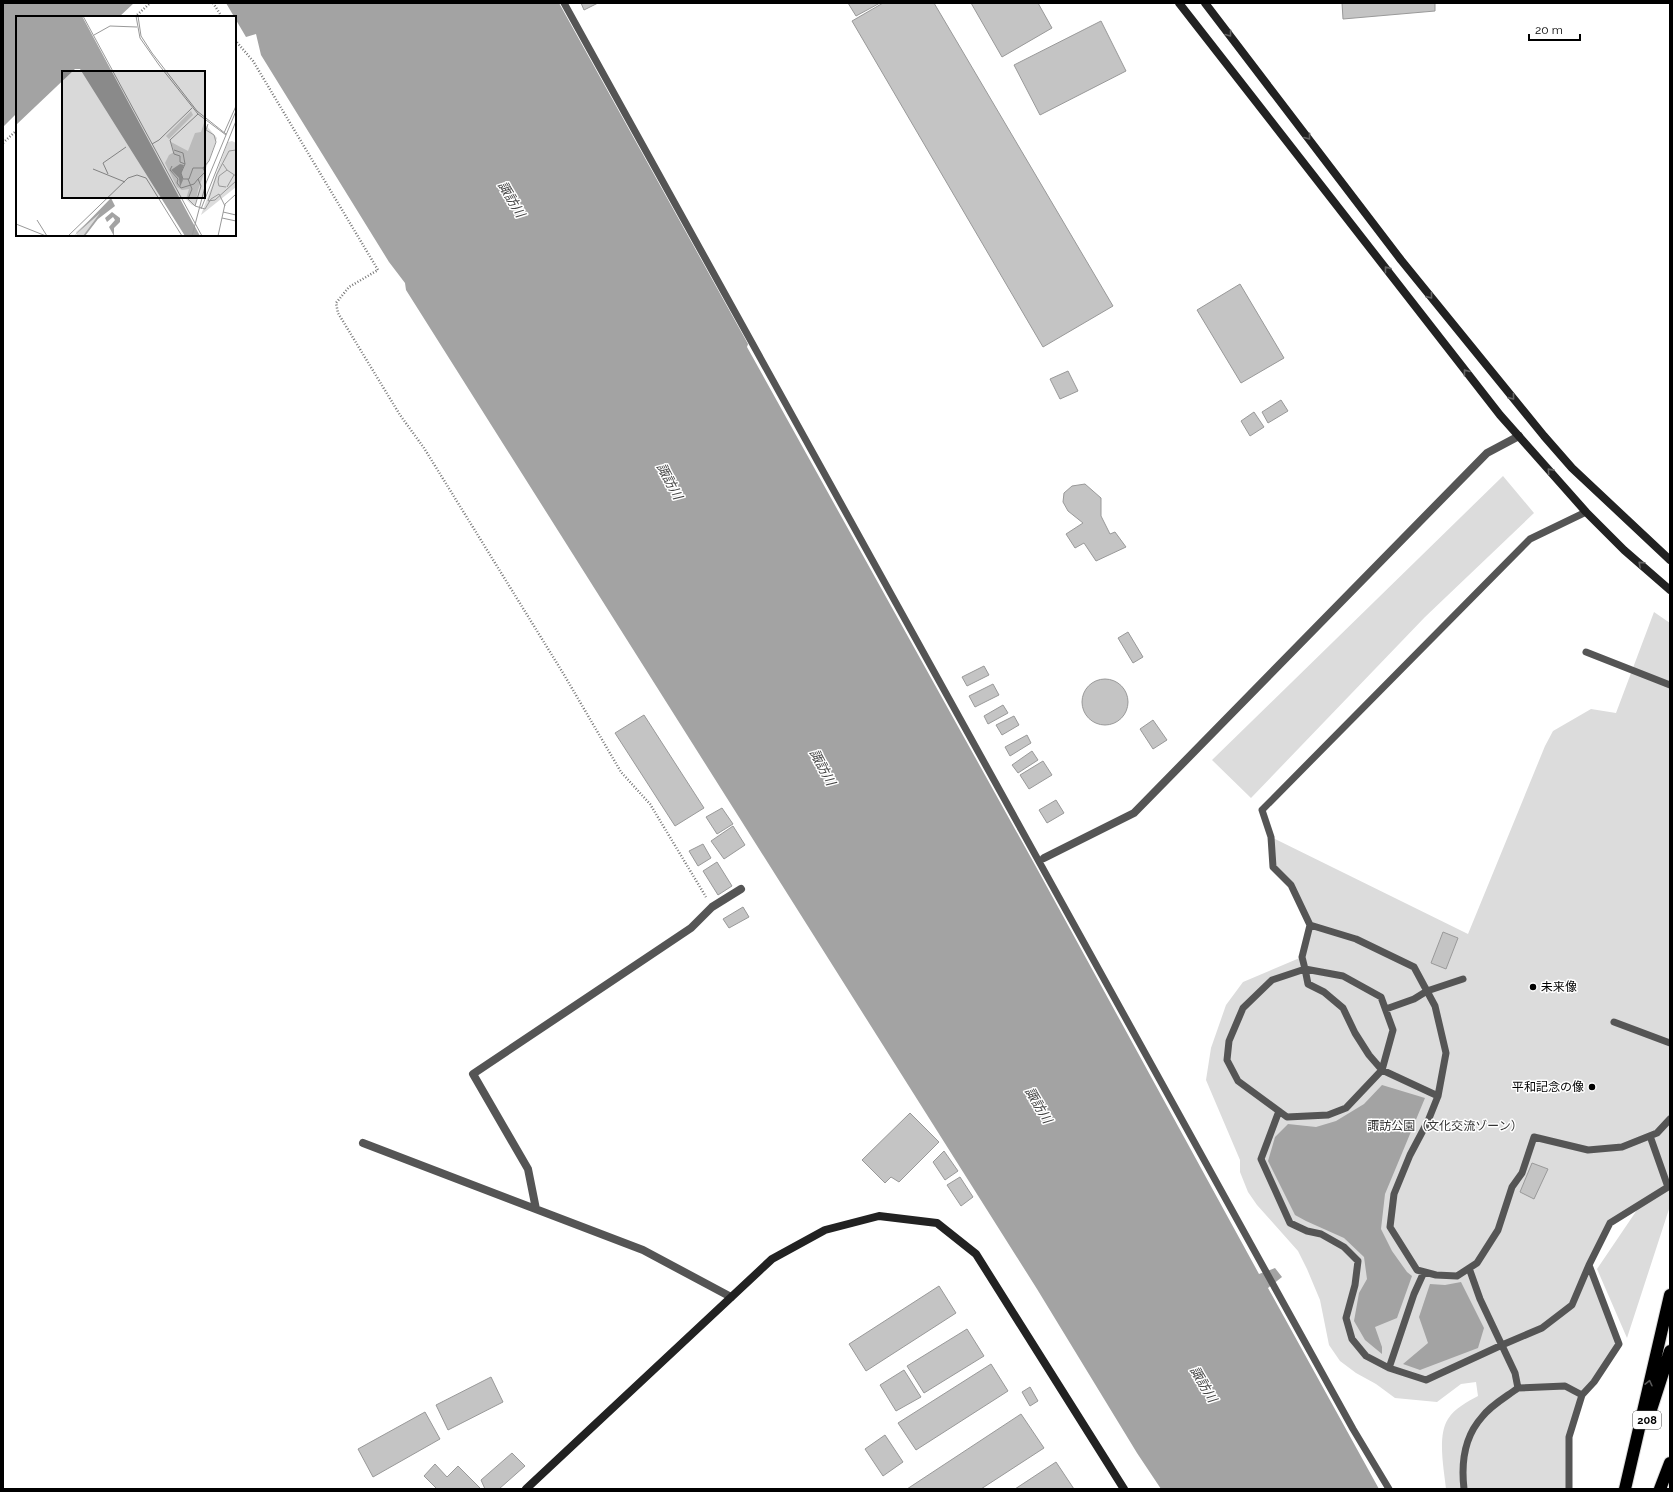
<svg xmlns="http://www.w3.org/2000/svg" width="1673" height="1492" viewBox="0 0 1673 1492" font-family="Raleway,'Noto Sans JP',sans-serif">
<rect width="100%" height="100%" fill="#fff"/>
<path fill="#dcdcdc" d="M1503,476L1534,513L1425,617L1251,798L1212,760Z
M1654,612L1670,623V1206L1627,1338L1597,1269L1641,1204L1610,1223L1589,1265L1619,1344L1582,1396L1569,1437V1489H1446C1444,1469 1437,1436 1448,1419C1455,1408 1467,1402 1478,1396L1476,1382L1461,1384L1437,1402L1395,1398L1376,1384L1356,1373L1340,1361L1329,1345L1320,1300L1307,1269L1298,1251L1257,1205L1248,1192L1240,1172V1160L1206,1080L1211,1048L1226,1005L1243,982L1302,957L1310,925L1291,885L1273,867L1271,837L1468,934L1545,746L1553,731L1591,709L1616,713Z"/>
<path fill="#a3a3a3" d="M3,3H134L119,17H17V113L3,127Z
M226,3H559L748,344L747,347L1035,865L1259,1274L1275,1268L1282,1277L1268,1288L1379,1489H1161L1137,1453L1037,1289L406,290L405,283L389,262L261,55L256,34L246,37Z
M1382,1085L1425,1098L1385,1194L1381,1229L1392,1251L1407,1272L1412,1276L1397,1318L1375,1327L1382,1347V1354L1365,1340L1354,1321L1359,1293L1367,1279L1364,1257L1344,1238L1306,1221L1295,1215L1268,1161L1275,1137L1288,1124L1316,1127L1336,1121L1364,1104Z
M1461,1282L1484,1328L1478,1348L1420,1370L1403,1364L1428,1343L1419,1317L1430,1284L1445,1285Z"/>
<path fill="#c4c4c4" stroke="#999" d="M581,3H598L584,10Z
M848,3H880L856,16Z
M883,3H934L1113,306L1043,347L852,21Z
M971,3H1038L1052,28L1002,57Z
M1342,3H1435V11L1343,19Z
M1101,21L1126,71L1040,115L1014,65Z
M1240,284L1284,358L1241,383L1197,310Z
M1068,371L1078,391L1060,399L1050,379Z
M1281,400L1288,411L1268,423L1262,412Z
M1254,412L1264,427L1250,436L1241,421Z
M1085,484L1101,498V516L1110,534L1115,532L1126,547L1096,561L1084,543L1075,548L1066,534L1083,523L1068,511L1063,502L1064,493L1072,486Z
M1128,632L1143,657L1133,663L1118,638Z
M984,666L989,675L967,686L962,677Z
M1082 702a23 23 0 1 1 46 0a23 23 0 1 1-46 0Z
M993,684L999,695L975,707L969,696Z
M1003,705L1008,713L988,724L984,716Z
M644,715L704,808L675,826L615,733Z
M1014,716L1019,725L1002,735L996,725Z
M1153,720L1167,740L1153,749L1140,729Z
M1027,735L1031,743L1010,756L1005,747Z
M1032,751L1038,760L1018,773L1012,765Z
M1043,761L1052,775L1029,789L1020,775Z
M1056,800L1064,813L1047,823L1039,810Z
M722,808L733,824L717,834L706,817Z
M733,826L745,845L724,859L711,841Z
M703,844L711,858L698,866L689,851Z
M717,862L732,886L718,895L703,871Z
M743,907L749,917L729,928L723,919Z
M1443,932L1458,938L1446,969L1431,963Z
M910,1113L939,1142L899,1182L891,1177L885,1183L862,1160Z
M944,1151L958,1171L945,1180L933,1162Z
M1532,1163L1548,1169L1534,1199L1520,1192Z
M960,1177L973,1197L961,1206L947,1185Z
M939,1286L956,1313L866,1371L849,1344Z
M967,1329L984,1356L924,1393L907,1366Z
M991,1364L1008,1391L916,1450L898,1423Z
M904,1370L921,1397L896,1411L880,1385Z
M491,1377L503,1402L448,1430L436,1405Z
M1030,1387L1038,1401L1030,1406L1022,1392Z
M425,1412L440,1439L373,1477L358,1449Z
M1021,1414L1044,1448L981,1489H907Z
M885,1435L903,1462L883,1476L865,1449Z
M512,1453L525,1466L499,1489H485L481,1480Z
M1056,1462L1074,1489H1015Z
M435,1464L447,1477L458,1466L481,1489H437L424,1476Z"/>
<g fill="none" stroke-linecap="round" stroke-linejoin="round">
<g stroke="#dbdbdb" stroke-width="14">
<path id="highway" d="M1648,1419L1670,1351
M1625,1489L1670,1295
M1660,1489L1670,1463"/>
</g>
<path stroke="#777" stroke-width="2.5" stroke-dasharray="1 2" stroke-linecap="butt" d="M213,3L222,17
M135,17L150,3
M235,40L253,61L378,270L349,287L336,303L338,313L400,415L424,448L563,673L621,772L650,804L706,897
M3,143L17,130"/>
<path stroke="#555" stroke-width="7" d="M564,3L1353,1429L1389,1489
M1586,512L1530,539L1262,810L1271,837L1273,867L1291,885L1310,925L1302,957L1305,969L1343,976L1381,997L1393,1030L1382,1070L1438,1096L1428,1121L1410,1155L1394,1194L1390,1227L1417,1270L1436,1275L1457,1276L1477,1263L1498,1230L1512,1187L1522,1173L1534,1137L1588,1150L1622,1147L1657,1133L1670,1119
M1586,652L1670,685
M1310,925L1356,939L1414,967L1435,1006L1446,1053L1438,1096
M1305,969L1308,984L1324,992L1343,1008L1355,1033L1369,1055L1382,1070L1346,1108L1328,1115L1287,1117L1238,1081L1227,1060L1229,1041L1243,1008L1272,980Z
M1386,1009L1414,999L1427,991L1463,979
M1614,1022L1670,1043
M1279,1111L1261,1159L1290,1223L1307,1231L1321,1234L1344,1247L1358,1261L1355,1285L1346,1318L1352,1339L1366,1356L1389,1368L1426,1380L1502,1345L1542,1328L1572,1305L1589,1265
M1389,1368L1414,1294L1424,1272
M1518,1388L1565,1386L1582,1395
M1464,1489C1461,1463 1464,1437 1482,1417C1491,1405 1506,1397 1518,1388L1515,1373L1480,1299L1469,1268
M1569,1489V1437L1582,1395L1594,1382L1619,1344L1589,1265L1610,1223L1668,1187L1650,1136"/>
<path stroke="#555" stroke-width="8" d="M1044,858L1134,813L1487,453L1519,436
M363,1143L643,1250L731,1297
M536,1209L528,1169L473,1074L691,928L712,907L741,889"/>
<path stroke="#222" stroke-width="8" d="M1179,3L1500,415L1586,512L1624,550L1670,590
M1205,3L1401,260L1544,436L1572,468L1670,560
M526,1489L772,1259L825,1230L879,1216L937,1223L976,1254L1124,1489"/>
<use href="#highway" stroke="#000" stroke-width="12"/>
</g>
<defs><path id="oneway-chevron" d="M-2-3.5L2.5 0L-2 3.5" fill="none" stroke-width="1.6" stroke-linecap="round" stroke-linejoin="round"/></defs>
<g stroke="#646464">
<use href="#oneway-chevron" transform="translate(1229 34) rotate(53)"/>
<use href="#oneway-chevron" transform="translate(1308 137) rotate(53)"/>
<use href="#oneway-chevron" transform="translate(1387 269) rotate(-128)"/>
<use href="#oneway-chevron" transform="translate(1430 296) rotate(51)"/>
<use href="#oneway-chevron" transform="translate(1466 372) rotate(-128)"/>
<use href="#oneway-chevron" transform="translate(1512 397) rotate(51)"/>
<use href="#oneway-chevron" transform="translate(1550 471) rotate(-132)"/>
<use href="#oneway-chevron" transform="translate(1641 564) rotate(-138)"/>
</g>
<use stroke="#595959" href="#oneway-chevron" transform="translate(1649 1383) rotate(-77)"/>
<g fill="#000" stroke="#fff" stroke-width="1.5">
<circle cx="1533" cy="987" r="4"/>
<circle cx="1592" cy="1087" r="4"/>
</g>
<g text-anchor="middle" stroke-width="3" stroke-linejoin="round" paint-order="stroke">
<rect fill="#fff" stroke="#4c4c4c" stroke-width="1" x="1633" y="1411" width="28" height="18" rx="3"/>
<g font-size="11" font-weight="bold" fill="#000">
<text x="1647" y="1424">208</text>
</g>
<g font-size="12" fill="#000" stroke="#fff" text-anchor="start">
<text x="1541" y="991">未来像</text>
<text x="1584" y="1091" text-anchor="end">平和記念の像</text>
</g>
<g font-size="12" fill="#333" stroke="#fff">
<text x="1445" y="1130">諏訪公園（文化交流ゾーン）</text>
</g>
<g font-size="13" font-style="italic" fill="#444" stroke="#fff">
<text transform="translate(512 199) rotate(59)" y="5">諏訪川</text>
<text transform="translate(670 481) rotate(62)" y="5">諏訪川</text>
<text transform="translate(823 767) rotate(62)" y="5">諏訪川</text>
<text transform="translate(1039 1105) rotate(59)" y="5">諏訪川</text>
<text transform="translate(1204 1384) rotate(59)" y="5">諏訪川</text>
</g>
</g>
<g transform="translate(16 16)">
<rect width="220" height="220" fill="#fff"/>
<path d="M175,95L177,99L153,123L150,120ZM188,107L201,122L182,174L179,190L176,189L170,183L173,173L166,174L161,171L149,147L153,139L158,136L155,126L172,135L179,117L185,116ZM216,125L220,127V171L185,199L212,126ZM93,188L71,216L67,220H61L60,216Z" fill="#dcdcdc"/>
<path d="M0,0H66L184,220H169L64,53H59L0,109ZM164,148L168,149L165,157L167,164L164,171L163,162L155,154ZM95,182L99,190L82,203L69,220H67L84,197L58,220ZM96,196L104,202V206L98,212V220L93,211L99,204L97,201L91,206L89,202Z" fill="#a3a3a3"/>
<path fill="none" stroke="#999" stroke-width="1" d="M67,0L186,220M120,0L124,22L143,49L182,98L210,119M122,0L125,20L136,37L181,95L210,118M78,19L94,10L121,11M182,98L154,124L158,138L164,140V146L169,148L165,157L167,163H173L177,152H187L193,145L200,126L198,119L190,114L192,108M208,117L220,90M136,128L143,124L176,92M158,134L167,137L169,148M220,134L213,135L201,158L192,185L199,184L220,165M207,148L211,154L220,160M156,150L154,154L162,163L161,167L165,172L178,168L182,163M187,152L189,156L182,163L185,170L179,190L189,193L195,183L203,178L209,190M77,153L109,166M92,158L87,147L110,131M172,163L176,173L172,183L179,190M210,171L203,170L202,166L203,160L211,154M211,171L218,159M185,193L220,105M207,196L220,199M206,202L220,205M21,204L31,220M0,208L30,220M52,220L112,162L121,159L130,162L166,220M176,220L190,167L220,95M202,220L209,188L219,179"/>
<path fill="#000" fill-opacity="0.15" stroke="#000" stroke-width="2" d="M46,55H189V182H46Z"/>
<rect width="220" height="220" fill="none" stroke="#000" stroke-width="2"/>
</g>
<rect width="1673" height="1492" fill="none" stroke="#000000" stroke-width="8"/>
<path d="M1529 34v6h51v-6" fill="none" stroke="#000000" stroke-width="2"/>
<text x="1535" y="34" font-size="12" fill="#000000" stroke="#ffffff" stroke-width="3" paint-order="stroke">20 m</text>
</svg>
